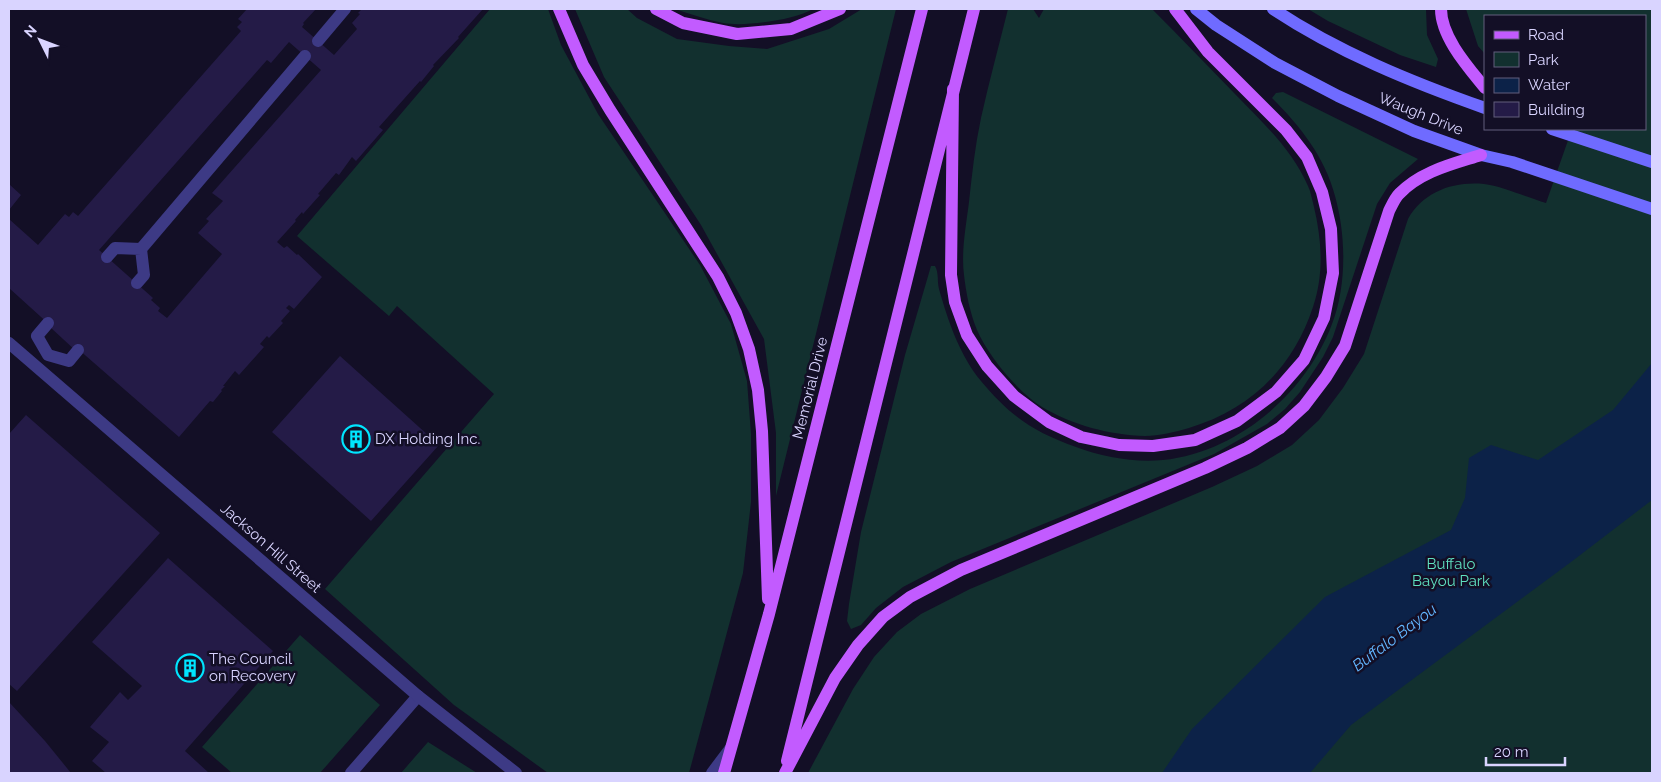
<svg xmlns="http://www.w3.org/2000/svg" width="1661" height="782" viewBox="0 0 1661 782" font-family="Raleway,sans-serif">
<rect width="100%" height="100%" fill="#130f26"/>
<path fill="#12302f" d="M490,9H548L561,45L598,114L700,265L731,324L747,381L751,434V502L743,573L689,773H548L454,705L325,589L494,394L397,306L389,316L297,236Z
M575,9H627L637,18L677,39L729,46L767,49L829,29L862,9H896L776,496V433L764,339L701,225L604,77Z
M675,9H813C794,20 745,27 723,23C707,20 691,14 675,9Z
M1008,9H1033L1039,18L1044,9H1152C1180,37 1207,65 1235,94C1262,122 1292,149 1308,186C1311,192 1312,200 1314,207C1322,241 1324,274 1313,307C1293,368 1250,410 1189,428C1175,432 1159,436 1145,436C1110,435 1072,425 1042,407C1018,392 988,356 977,330C970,313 966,293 964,275C961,252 966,226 969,202C972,174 975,146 981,118C989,82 999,45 1008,9Z
M1308,9H1426L1427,35L1438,59L1436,67L1400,55L1328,21Z
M1466,9H1652V773H808L853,689L874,657L897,632L921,614L970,589L1212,487L1257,466L1292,445L1319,420L1343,388L1364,354L1408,219C1423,192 1453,181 1484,184C1502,186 1528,198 1546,203L1572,129H1645V16H1485V54L1478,46Z
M1283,92L1418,159L1390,183L1377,204L1333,337L1323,357L1300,392L1285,409L1267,424L1214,454L951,562L903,587L876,608L861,625L851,629L847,621L849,604L861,532L905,355L931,266H935C939,273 937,281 939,289C948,321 960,356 981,381C1010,416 1034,432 1076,447C1103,457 1135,463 1163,460C1238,452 1306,393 1332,324C1347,285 1346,235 1335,196C1325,157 1300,126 1272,98L1276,93Z
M300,635L380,705L320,773H232L202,747Z
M428,742L477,773H401Z"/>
<path fill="#0c2248" d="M1652,363V500L1571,562L1351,725L1310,773H1162L1192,729L1325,597L1451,530L1465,498L1469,458L1491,445L1538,460L1613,410Z"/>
<path fill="#241b47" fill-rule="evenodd" d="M247,9H316L303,23L304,24L302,27L334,55L357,29L352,23L360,14L358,13L362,9H483L458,37L459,38L433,65L434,66L421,82L420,81L379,127L383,130L356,161L352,157L339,175L336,173L318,194L320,195L303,214L302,212L295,220L296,221L277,242L284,248L287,246L297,255L298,254L322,277L294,309L289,305L286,308L290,311L281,321L283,323L269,338L267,336L260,344L264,347L239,375L235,371L223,386H225L221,390L222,391L213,402L210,401L179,437L78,349L76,351L50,327L51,326L9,288V219L38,245L65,214L69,217L73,212L78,216L241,31L237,27L242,22L238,19ZM289,42L321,70L212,193L223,201L206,219L209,221L198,233L222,254L167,318L158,311L160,308L151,300L153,298L99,250L267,60L271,63Z
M9,184L21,195L9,210Z
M340,356L439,445L371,521L272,432Z
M26,415L160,533L17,691L9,684V434Z
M168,558L273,651L185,751L209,773H106L92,761L109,742L90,727L120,692L128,700L142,686L92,642Z
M9,702L45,741L71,773H9Z"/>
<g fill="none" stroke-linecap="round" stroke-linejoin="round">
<path stroke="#3d3a85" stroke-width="12" d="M318,41L345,9
M107,257L115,248L141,249
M137,283L144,275L141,249L305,56
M48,323L37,336L48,355L69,361L78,350"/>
<path stroke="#3d3a85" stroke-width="12" d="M351,773L418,696"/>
<path stroke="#3d3a85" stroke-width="12" d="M9,343L418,696L516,773
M712,773L730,749"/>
<path stroke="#6f6bff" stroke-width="12" d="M1196,9L1216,25L1275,63L1338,96L1414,131L1481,155L1512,162L1652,209
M1273,9C1338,52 1411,82 1485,108
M1552,129L1652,162"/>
<path stroke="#c25bff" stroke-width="12" d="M559,9L583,65L610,110L718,277L736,313L749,349L758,390L762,431L768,599
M656,9L683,23L737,34L791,29L840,9
M1441,9C1441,37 1468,67 1485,88
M953,89L951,275L955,302L967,335L987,366L1014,396L1049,422L1081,437L1119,445L1153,446L1195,440L1237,421L1276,392L1304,360L1324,318L1333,273L1331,229L1322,192L1307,157L1286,130L1208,52L1175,9
M787,761L974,9
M724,773L769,614L922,9
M785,773L835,678L858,645L883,617L910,597L961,570L1205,468L1247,448L1280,428L1304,406L1326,377L1345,346L1389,211C1392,205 1395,198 1399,194C1421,171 1453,164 1481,155"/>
</g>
<defs>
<g id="building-ring" transform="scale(1.4375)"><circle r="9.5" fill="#130f26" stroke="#00e5ff" stroke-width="1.5"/><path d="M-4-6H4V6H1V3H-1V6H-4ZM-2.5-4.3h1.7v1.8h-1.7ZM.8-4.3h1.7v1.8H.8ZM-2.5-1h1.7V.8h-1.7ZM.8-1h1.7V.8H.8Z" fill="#00e5ff"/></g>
</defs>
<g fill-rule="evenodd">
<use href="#building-ring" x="356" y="439"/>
<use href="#building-ring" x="190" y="668"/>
</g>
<g text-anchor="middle" stroke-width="5" stroke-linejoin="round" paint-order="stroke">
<g font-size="15" fill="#d9d4ff" stroke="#130f26">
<text transform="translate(1421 114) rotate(22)" y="5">Waugh Drive</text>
<text transform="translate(810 388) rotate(-76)" y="5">Memorial Drive</text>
<text transform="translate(271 548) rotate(41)" y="5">Jackson Hill Street</text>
</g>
<g font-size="15" fill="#d9d4ff" stroke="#130f26" text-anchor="start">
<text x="375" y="444">DX Holding Inc.</text>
<text x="209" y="664">The Council<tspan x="209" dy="17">on Recovery</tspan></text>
</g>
<g font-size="15" fill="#5fe0c0" stroke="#130f26">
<text x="1451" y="569">Buffalo<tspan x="1451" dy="17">Bayou Park</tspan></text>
</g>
<g font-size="16" font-style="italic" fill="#62b6ff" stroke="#130f26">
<text transform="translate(1394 637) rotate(-37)" y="6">Buffalo Bayou</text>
</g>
</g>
<rect width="1661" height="782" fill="none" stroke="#d9d4ff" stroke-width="20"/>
<rect x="1484" y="15" width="162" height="115" fill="#130f26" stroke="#625e7d"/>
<rect x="1494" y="31" width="25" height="8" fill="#c25bff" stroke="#625e7d"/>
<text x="1528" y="40" font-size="15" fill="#d9d4ff">Road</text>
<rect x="1494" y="52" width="25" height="15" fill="#12302f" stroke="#625e7d"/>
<text x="1528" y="65" font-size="15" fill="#d9d4ff">Park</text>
<rect x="1494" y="78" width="25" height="15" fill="#0c2248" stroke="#625e7d"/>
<text x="1528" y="90" font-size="15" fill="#d9d4ff">Water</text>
<rect x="1494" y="102" width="25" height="15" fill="#241b47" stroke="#625e7d"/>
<text x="1528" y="115" font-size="15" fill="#d9d4ff">Building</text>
<g transform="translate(40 40) rotate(312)" stroke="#130f26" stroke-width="4" paint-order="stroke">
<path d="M0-4L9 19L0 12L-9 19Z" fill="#d9d4ff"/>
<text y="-8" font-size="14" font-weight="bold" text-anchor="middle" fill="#d9d4ff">N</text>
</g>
<path d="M1486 757v8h79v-8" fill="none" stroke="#d9d4ff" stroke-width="2.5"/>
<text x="1494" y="757" font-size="15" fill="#d9d4ff" stroke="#130f26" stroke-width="4" paint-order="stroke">20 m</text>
</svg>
